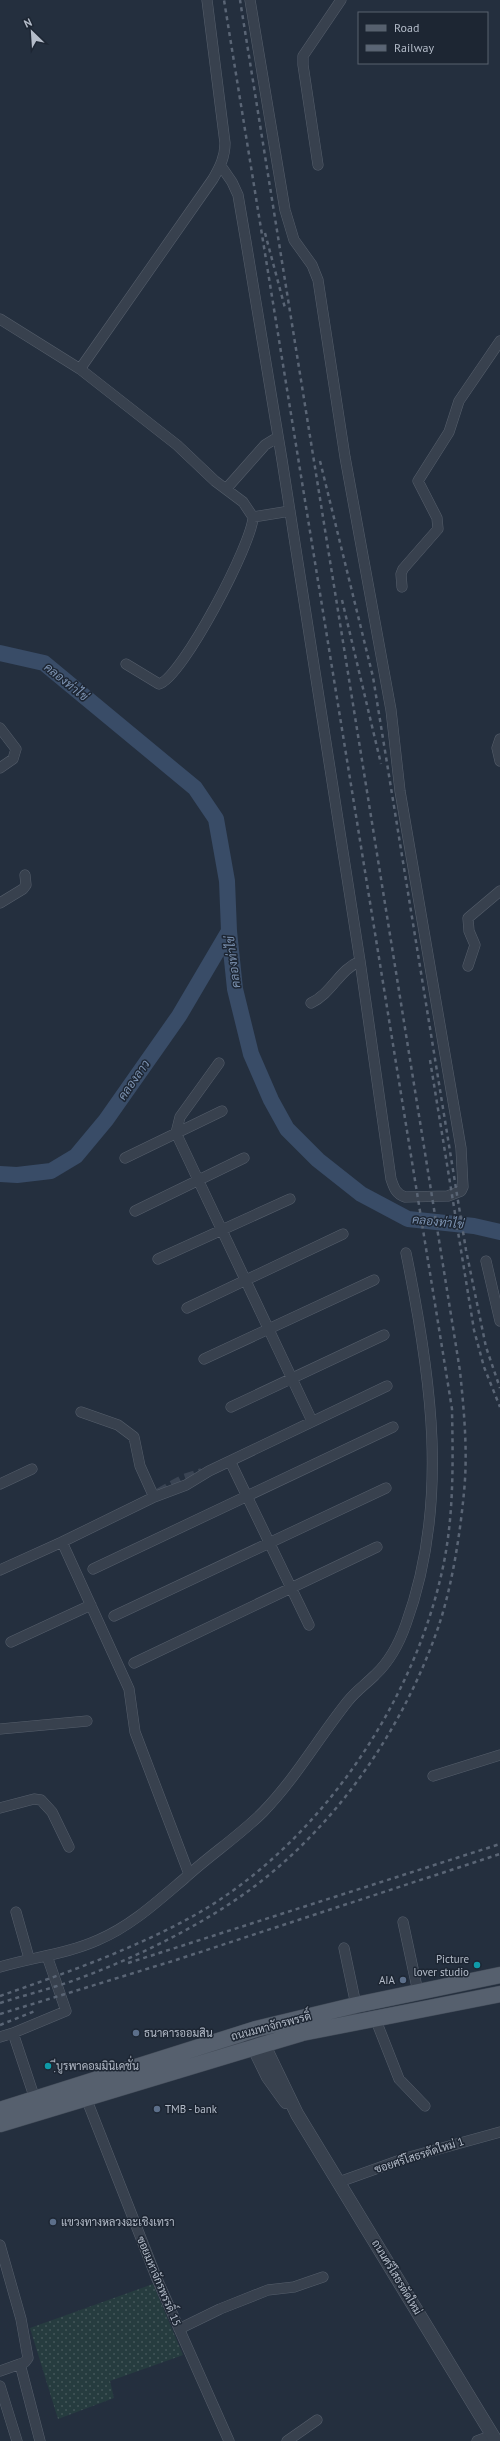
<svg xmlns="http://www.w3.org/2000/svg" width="500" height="2441" viewBox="0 0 500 2441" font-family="'PT Sans',Sarabun,sans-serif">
<defs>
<pattern id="grass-dots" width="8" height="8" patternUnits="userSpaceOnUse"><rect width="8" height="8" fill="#263c3f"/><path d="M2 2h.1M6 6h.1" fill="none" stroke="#435659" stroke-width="1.8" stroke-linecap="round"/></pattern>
</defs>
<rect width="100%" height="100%" fill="#242f3e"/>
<path fill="url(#grass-dots)" d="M153,2284L183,2355L110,2381L114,2398L58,2419L30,2328Z"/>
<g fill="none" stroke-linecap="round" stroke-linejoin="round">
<path stroke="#394c67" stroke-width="16" d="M0,653L44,663L195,788L216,819L227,881L229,931L235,989L251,1054L271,1100L287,1129L318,1160L361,1194L408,1219L474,1226L500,1232
M0,1174L17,1175L51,1171L76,1156L106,1120L179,1016L229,931"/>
<path stroke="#3a4453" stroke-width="10" stroke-dasharray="10 5" stroke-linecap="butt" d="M159,1493L184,1479L202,1473"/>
<g stroke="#565f6c" stroke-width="11">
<path id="minor" d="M318,165L303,65V56L341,0
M221,166L232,182L238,195L246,242L282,460L360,961L391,1179C394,1188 396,1194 405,1197L448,1196L461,1191L463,1187L461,1148L400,791L391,710L345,457L318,280L312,265L294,240L285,210L250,0
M0,319L80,369L213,179C220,167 225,157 225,143L207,0
M80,369L177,445L215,481L243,502L253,517C253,542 182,678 159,684L126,664
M226,489L265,445L278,437
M253,517L290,511
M402,587L401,574L403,569L438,529L437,518L418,481L449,432L459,401L500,341
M0,728L16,749L13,759L0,768
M500,739L497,748L500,761
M0,903L23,889L26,885L25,875
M468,966L475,945L469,931L468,918L500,891
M311,1003C332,993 339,970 360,961
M219,1063L180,1117L176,1133L312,1421
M125,1158L222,1111
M135,1211L244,1158
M158,1259L290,1199
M486,1261L500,1321
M187,1308L343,1234
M204,1359L374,1280
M231,1407L384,1335
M81,1412L118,1425L134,1437L140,1466L154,1497
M230,1461L309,1625
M0,1484L32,1469
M62,1542L129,1689L135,1732L189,1874
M93,1569L393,1427
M0,1570L62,1542L154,1497L186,1485L209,1471L387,1386
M114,1616L386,1488
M11,1642L91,1605
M134,1663L377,1547
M0,1729L87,1721
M433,1776L500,1755
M0,1808L34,1799L41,1800L52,1812L69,1847
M16,1912L29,1958
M403,1922L418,1992
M344,1948L356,2005
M0,1967C33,1957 67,1954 98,1940C131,1926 158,1901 185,1878C210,1855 239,1836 263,1812C296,1778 319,1737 348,1701C356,1691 366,1684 375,1675C390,1661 399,1644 406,1624C450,1503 431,1375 406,1253
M375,2018L399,2079L425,2106
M0,2037L13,2033
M86,2098L157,2279L229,2441
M35,2099L13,2033L66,2011L47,1956
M339,2182L406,2158L500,2132
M0,2245L21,2319L28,2358L25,2362L20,2364L40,2441
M179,2329L220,2309L268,2290L294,2287L323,2277
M0,2371L20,2364
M0,2386L17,2441
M287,2441L317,2420
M477,2441L493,2435"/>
</g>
<g stroke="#565f6c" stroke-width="14">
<path id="tertiary" d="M260,2037L297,2114L496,2441
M250,2040L268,2077L286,2102"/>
</g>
<g stroke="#414a57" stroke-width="17">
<path id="primary" d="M0,2110L256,2029L356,2005L500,1975
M0,2124L302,2033L500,1994"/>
</g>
<use href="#minor" stroke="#38414e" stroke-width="10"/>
<use href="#tertiary" stroke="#38414e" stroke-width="13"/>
<use href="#primary" stroke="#56606e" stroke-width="16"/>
<path stroke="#5a6575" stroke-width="2.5" stroke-dasharray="4 4" stroke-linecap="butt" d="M265,233L285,308
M320,461L373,677L466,1250L486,1347L500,1388
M342,600L381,764
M430,1060L474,1330L484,1367L500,1407
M128,1963L500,1844
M0,1996C66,1973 134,1949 195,1915C318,1845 414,1704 443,1567C454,1515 453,1462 452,1409L224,0
M0,2003C25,1995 50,1989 75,1980C135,1958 199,1927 251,1889C337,1825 403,1729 438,1628C452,1587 460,1535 464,1492C468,1452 464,1411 460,1371L240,0
M0,2014L176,1960L500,1854
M0,2025L35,2011"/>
</g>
<g fill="#0f9aa8" stroke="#1d2633" stroke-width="1.5">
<circle cx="477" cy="1965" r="4"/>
<circle cx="48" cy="2066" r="4"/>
</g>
<g fill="#5c6f8a" stroke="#1d2633" stroke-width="1.5">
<circle cx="403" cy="1980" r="4"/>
<circle cx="136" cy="2033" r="4"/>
<circle cx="157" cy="2109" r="4"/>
<circle cx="53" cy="2222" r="4"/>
</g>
<g text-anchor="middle" stroke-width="3" stroke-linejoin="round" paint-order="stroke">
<g font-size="11" fill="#b4bcc9" stroke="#1d2633" text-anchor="start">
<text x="469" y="1963" text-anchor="end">Picture<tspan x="469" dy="13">lover studio</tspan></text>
<text x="395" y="1984" text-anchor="end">AIA</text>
<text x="144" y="2037">ธนาคารออมสิน</text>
<text x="56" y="2070">ฺีบูรพาคอมมินิเคชั่น</text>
<text x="165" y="2113">TMB - bank</text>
<text x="61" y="2226">แขวงทางหลวงฉะเชิงเทรา</text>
</g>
<g font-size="11" fill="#b4bcc9" stroke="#1d2633">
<text transform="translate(271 2026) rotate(-15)" y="4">ถนนมหาจักรพรรดิ์</text>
<text transform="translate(419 2155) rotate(-18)" y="4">ซอยศรีโสธรตัดใหม่ 1</text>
<text transform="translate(397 2277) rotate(59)" y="4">ถนนศรีโสธรตัดใหม่</text>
<text transform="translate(159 2281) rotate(67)" y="4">ซอยมหาจักรพรรดิ์ 15</text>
</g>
<g font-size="12" font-style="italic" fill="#7c92b1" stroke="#1d2633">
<text transform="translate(66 682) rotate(39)" y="4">คลองท่าไข่</text>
<text transform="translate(233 962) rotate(-97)" y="4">คลองท่าไข่</text>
<text transform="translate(134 1080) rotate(-55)" y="4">คลองลาว</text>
<text transform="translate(438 1222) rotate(6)" y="4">คลองท่าไข่</text>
</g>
</g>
<rect x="358" y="12" width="130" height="52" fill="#1d2633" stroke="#59626f"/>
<rect x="366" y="25" width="20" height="6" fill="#56606e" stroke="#59626f"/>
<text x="394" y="32" font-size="12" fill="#b4bcc9">Road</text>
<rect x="366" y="45" width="20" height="6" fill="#5a6575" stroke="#59626f"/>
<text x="394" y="52" font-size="12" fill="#b4bcc9">Railway</text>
<g transform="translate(32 32) rotate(335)" stroke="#1d2633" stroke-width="3" paint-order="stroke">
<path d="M0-3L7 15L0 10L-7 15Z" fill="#b4bcc9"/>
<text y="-6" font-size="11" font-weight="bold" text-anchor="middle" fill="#b4bcc9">N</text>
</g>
</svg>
